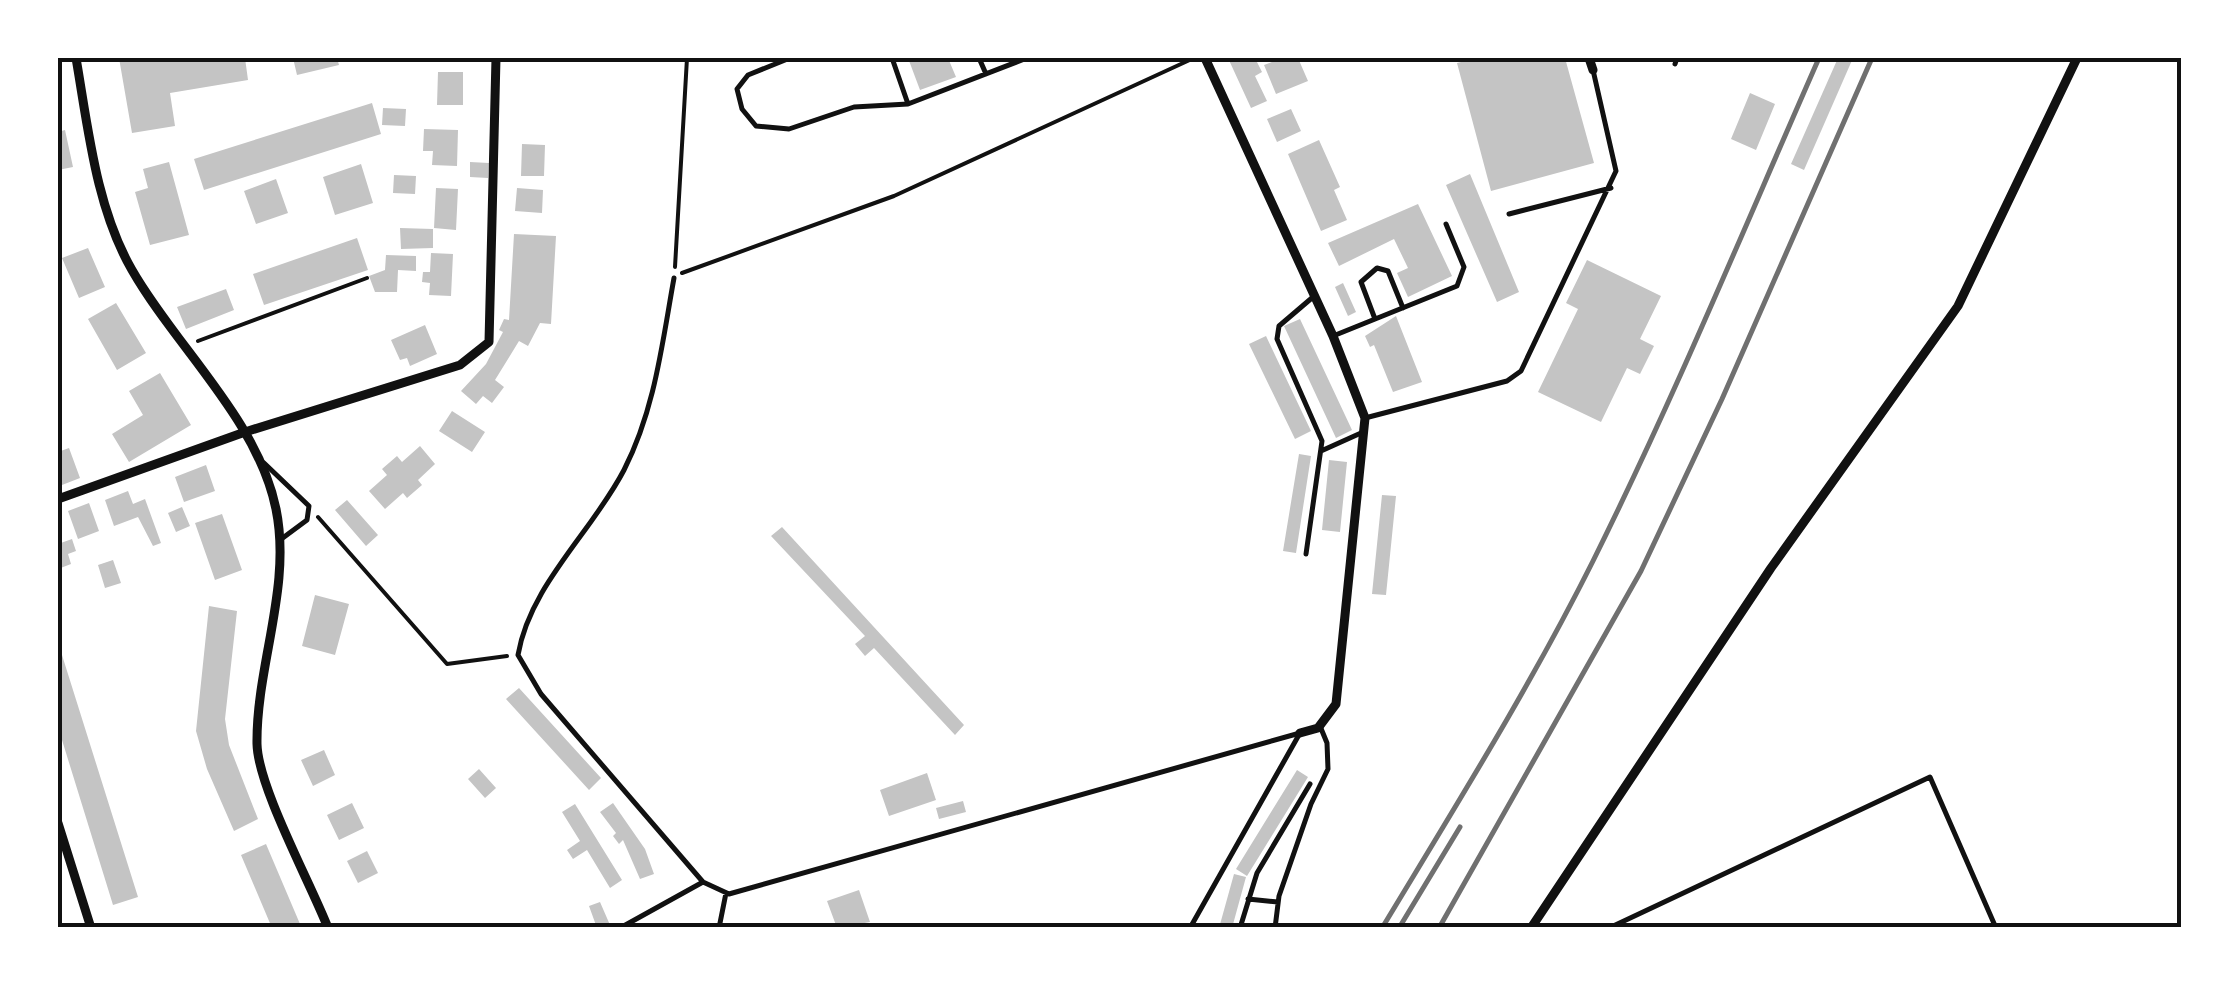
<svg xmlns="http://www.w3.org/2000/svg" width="2239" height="985" viewBox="0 0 2239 985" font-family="'Alegreya Sans',sans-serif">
<rect width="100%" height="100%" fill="#fff"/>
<path fill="#c4c4c4" d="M119,58H245L248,80L170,93L175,126L132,133Z
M293,58H337L339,65L297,75Z
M908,58H948L956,77L920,90Z
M1228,58H1255L1262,72L1255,76L1267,101L1251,108Z
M1282,58H1298L1308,81L1276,94L1264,65Z
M1477,58H1565L1594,163L1491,191L1457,63Z
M1838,58H1853L1804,170L1791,164Z
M438,72H463V105H437Z
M1750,93L1775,104L1756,150L1731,139Z
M372,103L381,134L204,190L194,159Z
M383,108L406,109L405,126L382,125Z
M1291,109L1301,131L1277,142L1267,119Z
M424,129L458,130L457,166L432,165L433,151H423Z
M65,130L73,167L58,170V132Z
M1319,140L1340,187L1334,190L1347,220L1321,231L1288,154Z
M522,144L545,145L544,176H521Z
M169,162L189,235L150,245L135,192L148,188L143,169Z
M470,162L489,163L488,178L470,177Z
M361,164L373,203L335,215L323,177Z
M1470,174L1519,292L1497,302L1446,185Z
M394,175L416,176L415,194L393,193Z
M276,179L288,213L256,224L244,191Z
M436,188L458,189L456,230L434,228Z
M517,188L543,190L542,213L515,211Z
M1418,204L1452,276L1408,297L1397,273L1408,268L1394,239L1339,266L1328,243Z
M400,228L433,229V248L401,249Z
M514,234L556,236L551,324L540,323L528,346L519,341L495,380L504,387L492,403L483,396L476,404L461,391L486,364L503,332L499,330L504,319L509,320Z
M357,238L368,270L264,305L253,274Z
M88,248L105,287L79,298L62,258Z
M431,253L453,254L451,296L429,295L430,283L422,282L423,272H430Z
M386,255L416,256V271L398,270L397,292H375L369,276L385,270Z
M1587,260L1661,296L1640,339L1654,346L1640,374L1627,368L1601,422L1538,392L1578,309L1566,303Z
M1343,283L1356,312L1348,316L1335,287Z
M226,289L234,310L186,329L177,307Z
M116,303L146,353L117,370L88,319Z
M1396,316L1422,382L1393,392L1374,345L1370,347L1365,336Z
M1300,319L1352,430L1336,438L1284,326Z
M425,325L437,354L410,366L407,358L400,360L391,340Z
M1266,336L1311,431L1295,439L1249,344Z
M160,373L191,425L129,462L112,434L143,415L129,391Z
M452,411L485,432L472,452L439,431Z
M420,446L435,464L418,480L422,485L407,498L403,493L385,509L369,491L387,475L382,469L397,456L402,462Z
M69,448L80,478L62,485L58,452Z
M1299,454L1311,456L1296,553L1283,551Z
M1329,460L1347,462L1340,532L1322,530Z
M206,465L215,491L184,502L175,477Z
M128,491L133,504L145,499L161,543L153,546L138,517L114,526L105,500Z
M1382,495L1396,496L1386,595L1372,594Z
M347,500L378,535L366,546L335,510Z
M89,503L99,531L78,539L68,511Z
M182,507L190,526L176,532L168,513Z
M222,514L242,570L215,580L195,523Z
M782,527L964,725L955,735L874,648L865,656L855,644L865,636L771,536Z
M72,539L76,551L68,554L71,564L58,569V544Z
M113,560L121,583L105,588L98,565Z
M315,595L349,604L335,655L302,646Z
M209,606L237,611L225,719L229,745L258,819L234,831L207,769L196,731Z
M62,655L138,897L113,905L58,727V657Z
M519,688L601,778L589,790L506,699Z
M324,750L335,775L313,786L301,760Z
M479,769L496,788L485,798L468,779Z
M1297,770L1308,777L1247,876L1236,869Z
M927,773L936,800L889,816L880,790Z
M963,801L966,812L939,819L936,808Z
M352,803L364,828L339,840L327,815Z
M613,803L645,849L654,874L640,879L623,840L619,844L613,836L616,833L600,812Z
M575,804L622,880L610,888L587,850L573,859L567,850L580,841L562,812Z
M266,844L300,924L291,928H272L241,855Z
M367,851L378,873L358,883L347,861Z
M1234,874L1246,877L1232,928H1219Z
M859,890L870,922L837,928L827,901Z
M600,902L610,925L597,928L589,906Z"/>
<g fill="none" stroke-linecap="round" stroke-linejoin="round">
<path stroke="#111" stroke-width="4" d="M675,267L687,58
M682,273L894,196L1194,58
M198,341L367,278
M318,517L447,664L507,656"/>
<path stroke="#111" stroke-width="5" d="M790,58L748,75L737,89L742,109L756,126L789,129L854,107L908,104L1027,58
M892,58L908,104
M979,58L986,74
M1675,64L1677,58
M1509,214L1611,188
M674,278C662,344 655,409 624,470C592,532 530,585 518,655L541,694L703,882L729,894L1300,733
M1375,319L1361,282L1377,268L1388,271L1403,308
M1333,336L1457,286L1464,267L1446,224
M1365,418L1507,381L1521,371L1616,171L1593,70
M1321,451L1361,433
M264,463L309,506L307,520L280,540
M1306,554L1322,441L1277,339L1279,326L1313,297
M1248,899L1278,902
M620,928L703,882
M719,928L726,893
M1190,928L1300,733
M1240,928L1257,873L1310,784
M1275,928L1279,896L1311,804L1328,769L1327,743L1320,726
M1609,928L1930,777L1996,928"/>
<path stroke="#111" stroke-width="9" d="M76,58C88,127 96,208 132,270C176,347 258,420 276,509C292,587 256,666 257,744C258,787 310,882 328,928
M1205,58L1333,336L1365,418L1336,704L1318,728L1300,733
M1589,58L1593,70
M58,499L245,432L460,365L489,342L496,58
M58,823L91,928
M1531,928L1771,568L1958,306L2077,58"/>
<path stroke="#707070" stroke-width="5" d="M1382,928C1455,807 1530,687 1593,561C1675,396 1745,226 1819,58
M1399,928L1460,827
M1439,928L1641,571L1722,399L1872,58"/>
</g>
<rect width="2239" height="985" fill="none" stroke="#ffffff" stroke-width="120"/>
<rect x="60" y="60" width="2119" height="865" fill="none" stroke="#111" stroke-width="4"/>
</svg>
